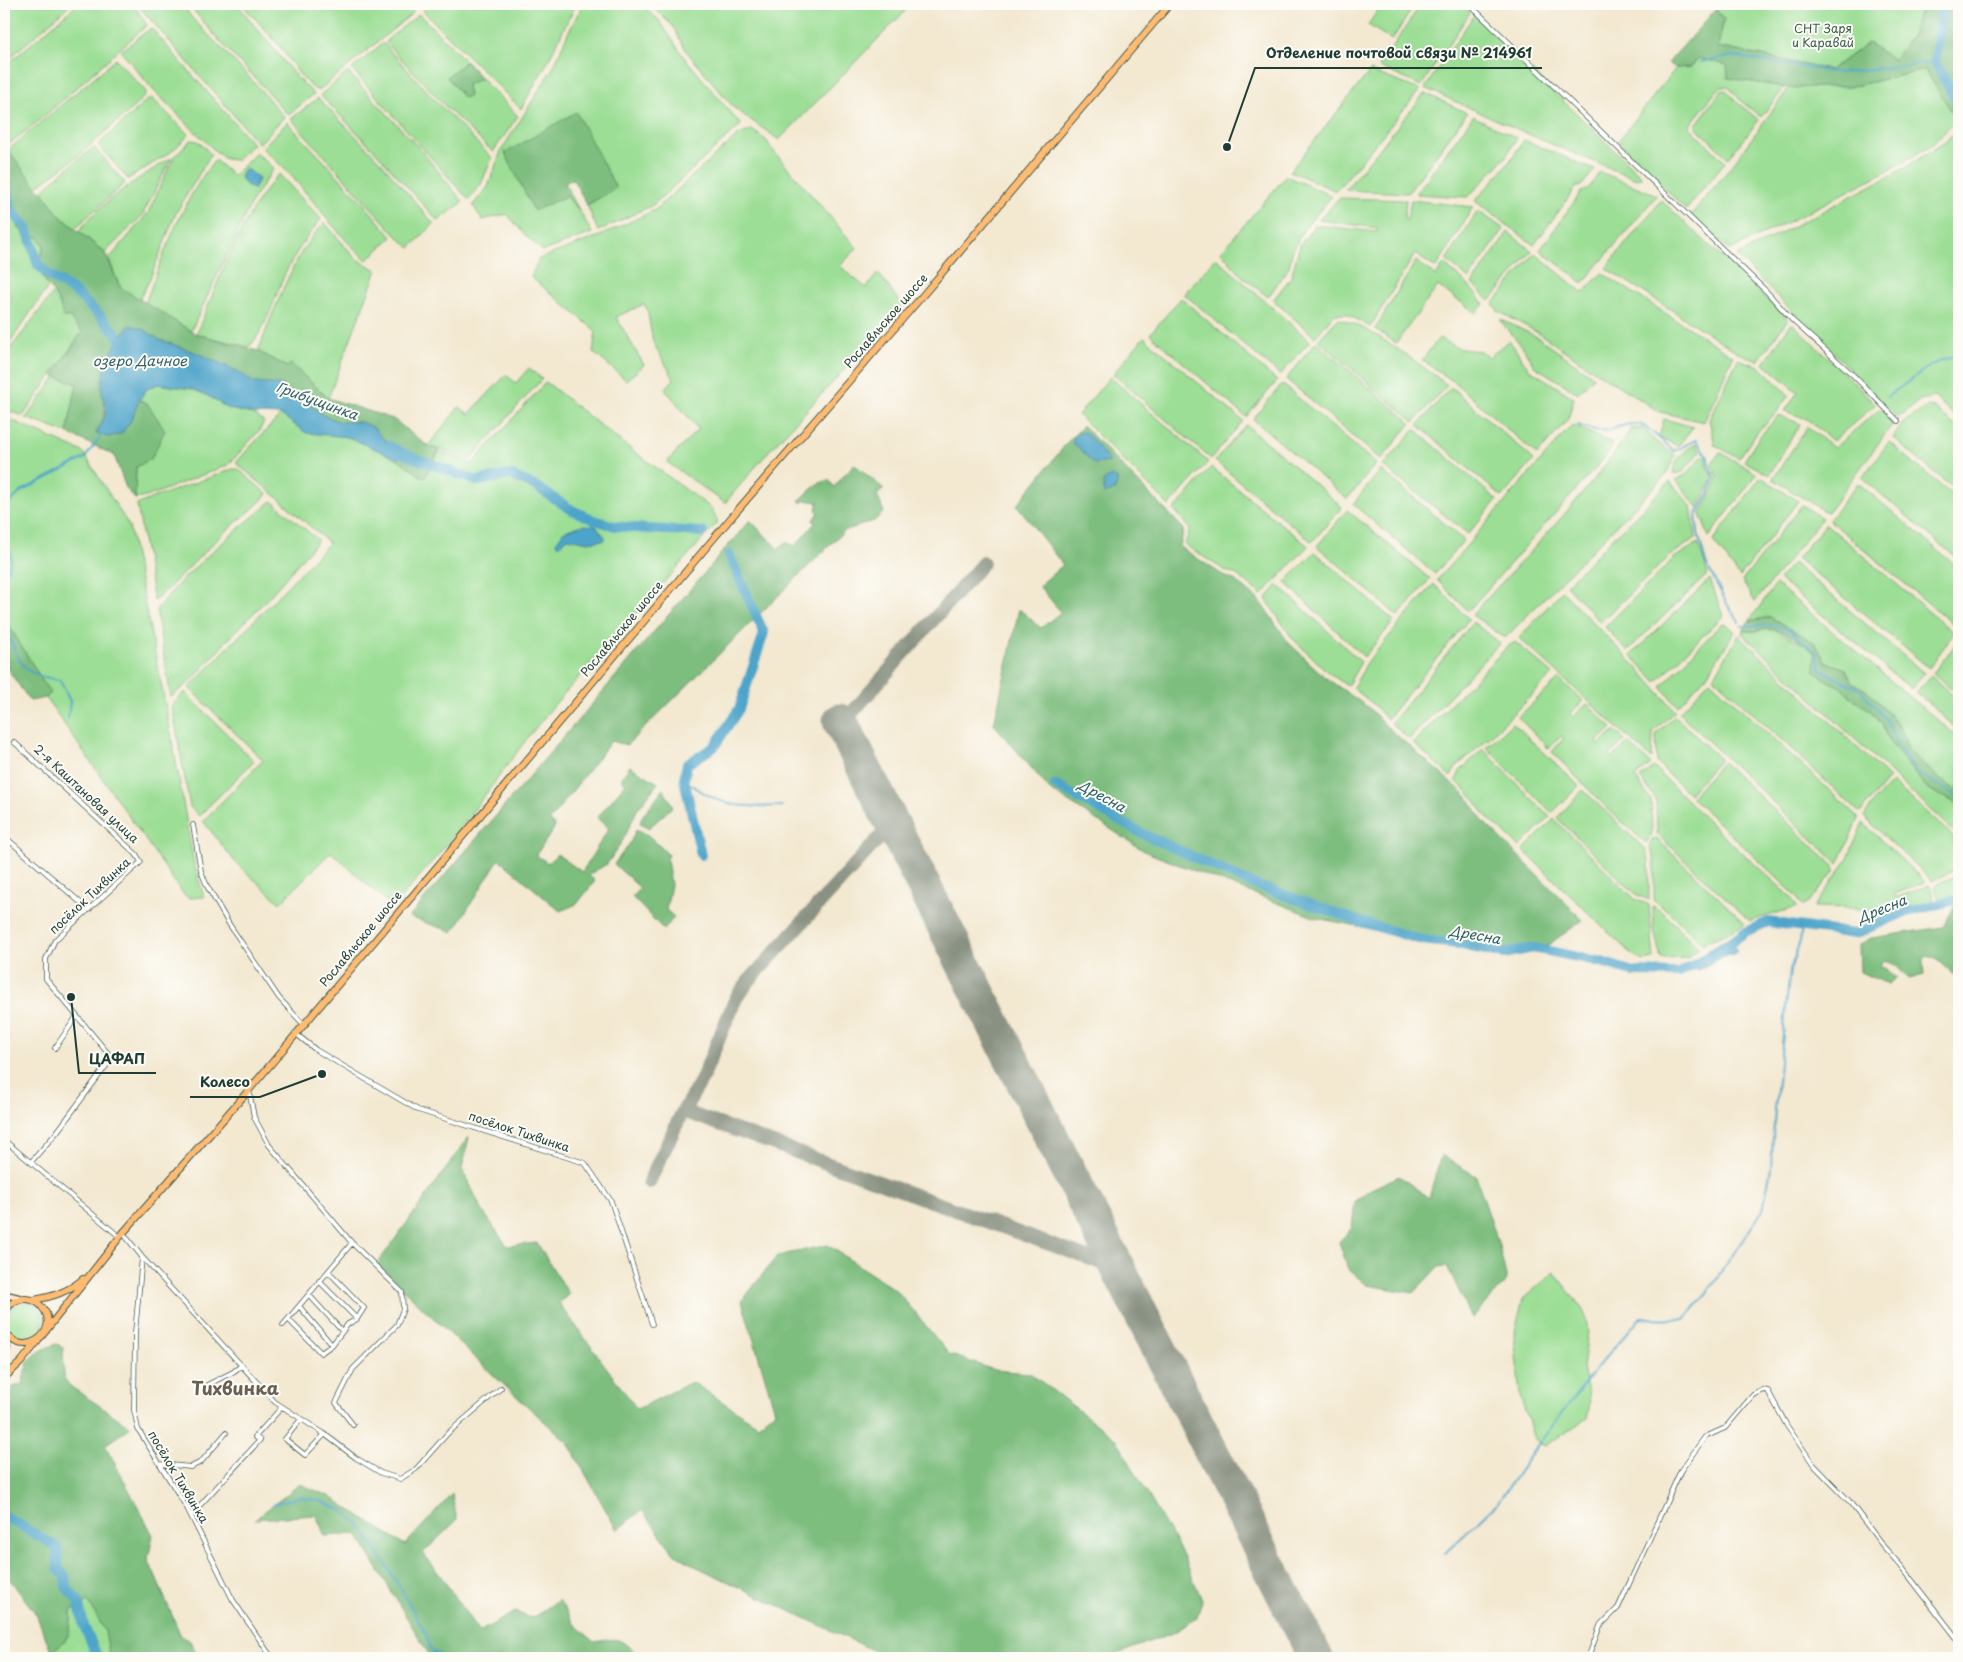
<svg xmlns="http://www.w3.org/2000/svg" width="1963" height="1662" viewBox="0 0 1963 1662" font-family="'Playpen Sans',sans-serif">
<rect width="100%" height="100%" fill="#fdfcf7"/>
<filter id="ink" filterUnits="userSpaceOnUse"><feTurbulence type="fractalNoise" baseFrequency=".02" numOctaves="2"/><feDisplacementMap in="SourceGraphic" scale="10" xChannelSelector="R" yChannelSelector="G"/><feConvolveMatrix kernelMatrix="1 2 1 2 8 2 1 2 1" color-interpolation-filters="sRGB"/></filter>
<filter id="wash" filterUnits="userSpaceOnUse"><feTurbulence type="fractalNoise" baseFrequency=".0096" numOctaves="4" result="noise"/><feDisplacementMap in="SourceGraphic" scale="20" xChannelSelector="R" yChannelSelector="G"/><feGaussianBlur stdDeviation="1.12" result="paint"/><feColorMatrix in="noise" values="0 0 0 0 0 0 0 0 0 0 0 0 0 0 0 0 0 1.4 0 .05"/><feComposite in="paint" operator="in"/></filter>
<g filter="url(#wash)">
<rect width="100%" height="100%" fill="#f3e8d0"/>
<path fill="#9cde95" stroke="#5e8e64" d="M4,4H71L4,63Z
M78,4H133L147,25L41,119L5,147L4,144V67Z
M137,4H182L192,18L253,81L284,117L259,144Z
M188,4H237L294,74L314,94L288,115L257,80L223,45Z
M241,4H406L414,12L318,91C302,83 291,61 280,47C268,32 254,18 241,4Z
M429,4H567L574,8L547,63L521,109L422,10Z
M583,4H640L659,20L684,57L741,125L653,205L598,231L587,205L616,188L505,152L534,210L566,196L579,210L592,233L543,251L527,237L507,214L482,220L473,205L488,187L501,151L553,68L568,33Z
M649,4H912L779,140L734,108L687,52L672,25Z
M1382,4H1415L1392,40L1368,25Z
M1421,4H1463L1471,11L1421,86L1379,67Z
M1721,4H1922L1913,33L1894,60L1868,43L1830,70L1718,47L1724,20L1716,9Z
M419,14L466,61L447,77L464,98L469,95L466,85L481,78L518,116L493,152L449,110L386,43L388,39Z
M1474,15L1642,177L1636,179L1535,137L1425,88Z
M151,28L253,144L236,160L225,159L214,150L153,90L121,51Z
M383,43L431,96L492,158L481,184L469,200L352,69Z
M1698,58L1728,65V78L1785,87L1761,117L1742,102L1728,86L1719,88L1689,126L1725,162L1686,210L1618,141L1676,68L1691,67Z
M116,59L147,93L137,104L77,157L36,187L8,150Z
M1925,70L1957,119L1933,144L1900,164L1810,211L1730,250L1691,215L1726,173L1789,88L1854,86Z
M1370,71L1420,90L1336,191L1290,171Z
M348,72L421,150L463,202L438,221L373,149L320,95Z
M1726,90L1739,104L1759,120L1728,158L1695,126L1721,91Z
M1425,93L1467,113L1408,193L1345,190Z
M318,98L379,160L434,224L410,248L395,234L291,119Z
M148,99H153L189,135L171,152L128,179L98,145Z
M1473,116L1517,138L1505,158L1468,197L1416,194Z
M287,122L364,204L392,237L367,260C341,239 322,211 300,186C289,172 275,160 262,148Z
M1959,127V420L1934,397L1920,400L1898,418L1737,256L1901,170L1945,142Z
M752,130L767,141L771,148L857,248L840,266L866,288L878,273L903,306L769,451L725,503L667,462L698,429L665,389L674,379L653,342L647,309L644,304L616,317L644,365L626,380L593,352L596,331L531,277L539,259L602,235L655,210L737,136Z
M191,140L198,141L211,154L176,213L149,281L139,300L120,287L109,259L148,213L174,156Z
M1524,140L1595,170L1581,186H1577L1534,245L1475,201L1507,165Z
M94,147L125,183L75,228L59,215L42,191L58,176Z
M256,153L274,168L253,199L191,331L145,304C159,265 173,228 193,192C200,181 206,170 215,160L233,176Z
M171,158L142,216L105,253L79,231C103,200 137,179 171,158Z
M1600,172L1657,195L1583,283L1540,250L1581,192L1589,188Z
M279,174L321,219C307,236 294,255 285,274C274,298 267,328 249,347L196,334C219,282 241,214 279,174Z
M1286,176L1332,196L1303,230L1292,252L1289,267L1268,297L1243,277L1221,252Z
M4,189L11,200L4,208L29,241L37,236L44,246L38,268L48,287L4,351V307L11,297L4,287Z
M1339,198L1406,200L1404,219L1407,220L1411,200L1473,207L1436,268L1415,254L1370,327L1347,314H1334L1315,337L1273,300L1291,277L1300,245L1315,225L1377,232L1378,228L1319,220Z
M1661,200L1788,319L1758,361L1739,353L1606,268Z
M1478,211L1504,229L1469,279L1446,260Z
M325,223L356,259L377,270L328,398L291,364L287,367L258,351C274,312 294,250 325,223Z
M1508,232L1532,251L1490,301L1472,284Z
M1535,253L1583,293L1602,273L1733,356L1704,422L1660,412L1595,371L1540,334L1498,311L1493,304Z
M1216,258L1310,341L1280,375L1184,294Z
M1416,261L1436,276L1444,264L1468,285L1484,304L1476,313L1438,286L1396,343L1375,329Z
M54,292L61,303L63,317H69L82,332L23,416L4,409V357Z
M1181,298L1277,381L1246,417L1150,334Z
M1338,319C1369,325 1421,365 1447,385L1414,422L1318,340Z
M1500,319L1539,338L1594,377L1578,393L1534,366L1523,347L1503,324Z
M1793,324L1876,404L1833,441L1807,419L1785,411L1798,392L1764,363L1790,325Z
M1144,337L1243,421L1211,459L1113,374Z
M1439,338L1461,349L1481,351L1489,357L1509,340L1529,369L1574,398L1568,419L1537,455L1453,381L1422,360Z
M1316,342L1411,423L1381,460L1286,379Z
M1738,359L1759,366L1789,395L1776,413L1757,432L1739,458L1715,445L1709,420Z
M529,368L542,379L470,460L428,446L459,407L469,414L506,375L516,383Z
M56,377L77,384L67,433L26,418Z
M1110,377L1208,462L1169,506L1078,415Z
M546,382L616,438L711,508L718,522L555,704L529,736L455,835L393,907L331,852L280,903L236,863L203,821L263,760L189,688L329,543L276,496L236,463L251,446L281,415L306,432L348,437L362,443L398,459L424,478L439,452L472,464Z
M158,384L192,389L208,396L229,409L253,414L264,422L259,431L228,465L146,497L135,499L136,467L151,459L147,403L139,400L147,389Z
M1282,384L1376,464L1347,499L1253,419Z
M1451,387L1534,460L1502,497L1418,425Z
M1927,407L1934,408L1959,429V493L1893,438L1903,423Z
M1881,408L1894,422L1828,512L1822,510L1773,479L1807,427L1834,448Z
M1779,415L1800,424L1769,475L1744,461L1760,436Z
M4,417L83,452L129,526L170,728L194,864L204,897L190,898L184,895L46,698L50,693L4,618V581L7,563L4,561Z
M1664,419L1693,427L1678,446L1659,437Z
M1246,425L1342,507L1312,542L1215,461Z
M1572,425L1612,443L1609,453L1468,611L1437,580Z
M1643,428L1656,442L1675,455L1666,475L1505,638L1472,615C1526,555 1586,497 1631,429Z
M1415,429L1497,500L1468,534L1383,466Z
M1889,442L1959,501V560L1862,478Z
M1696,444L1700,451L1683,472L1673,474C1674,459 1684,450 1696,444Z
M1720,452L1757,474L1709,537L1700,514L1709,498L1718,477L1711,464Z
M1702,456L1707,457V467L1714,477L1698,508L1676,480L1687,474Z
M1211,467L1308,546L1262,595L1237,575L1226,571L1185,545L1190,528L1174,510Z
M233,469H238L267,494C253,511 236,521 221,536C198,557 178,581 154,601L137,505L150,499Z
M1381,470L1464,540L1435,574L1353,504Z
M1761,477L1798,501L1740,577L1713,541Z
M1670,481L1691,506L1696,538L1671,555L1600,622L1566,585Z
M1858,483L1959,568V629L1829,520Z
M272,501L318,540L269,597L225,643L194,678L171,697L156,610C189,568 231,535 272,501Z
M1802,505L1822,518L1755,602L1742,581Z
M1347,510L1430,579L1398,616L1317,546Z
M1826,524L1954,633L1929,668L1797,558Z
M1698,543L1708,574L1627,651L1605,627L1674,558Z
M1315,552L1394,621L1364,657L1285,582Z
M1793,563L1924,673L1911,689L1779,579Z
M1710,579L1723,616L1656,682L1631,655Z
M1434,584L1469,619L1387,719L1373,704L1353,688L1368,661Z
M1776,584L1959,738V792L1942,781L1907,750L1903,734L1896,722L1868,691L1853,683L1846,669L1826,662L1815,643L1770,617L1749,621Z
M1278,585L1361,662L1347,686L1329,673L1292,638L1266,599Z
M1562,591L1644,675L1675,711L1653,732L1652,759L1519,638Z
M1473,622L1500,643L1409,739L1391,723Z
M1726,623L1735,632L1707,675L1678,706L1661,687L1721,624Z
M1765,629L1775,630L1808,646L1815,654L1828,681L1843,688L1855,701L1869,709L1882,724L1888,740L1928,790L1959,804V834L1957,835L1742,633L1743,631L1754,632Z
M1739,635L1889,778L1860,813L1714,677Z
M1959,640V695L1933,673Z
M1515,642L1553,674L1488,739L1456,767L1451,777L1413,743L1507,647Z
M1931,676L1959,701V731L1916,692Z
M1559,679L1583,701L1570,714L1573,717L1587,704L1612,728L1597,742L1599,745L1615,731L1625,740L1610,755L1612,758L1628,743L1651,764L1635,777L1651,800L1652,834L1646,843L1610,811L1552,752L1564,738L1561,736L1549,749L1518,717Z
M1710,680L1859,818L1838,864L1679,713Z
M185,692L254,761L199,816L190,807L172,705Z
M1675,716L1720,759L1689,794L1657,763L1656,734Z
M1513,723L1579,786L1552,813L1486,747Z
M1483,749L1550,817L1520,847L1486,816L1469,793L1456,781L1460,771Z
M1723,762L1834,866V872L1809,902L1803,906L1792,892L1691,797Z
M1654,767L1722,835L1789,895L1797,907L1750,921L1657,834L1656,799L1640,778Z
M1892,782L1954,837L1952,841L1959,858V868L1932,881L1864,817L1876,799Z
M1583,790L1645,849L1649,860V900L1637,895L1557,818Z
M1554,819L1635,899L1649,905L1654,959L1643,961L1629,952L1523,850Z
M1863,823L1925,882L1895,894L1896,898L1929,885L1932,890L1933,904L1882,914L1854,908L1814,907L1847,860Z
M1657,839L1744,922V925L1702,944L1668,911L1654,901V858L1649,846L1652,840Z
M1959,874V896L1939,902L1935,885Z
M1653,906L1664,913L1699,948L1687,958L1661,959L1654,929Z
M1554,1272L1584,1311L1588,1331L1583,1368L1590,1403L1587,1418L1545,1446L1539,1444L1533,1436L1520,1395L1514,1335L1523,1299Z
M6 1321a19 19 0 1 1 38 0a19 19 0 1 1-38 0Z
M88,1601L105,1631L110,1658H54L51,1651C71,1639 71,1633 71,1611Z"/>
<path fill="#7dbd7e" stroke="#4e7d59" d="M1922,4H1959V123L1925,70L1854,86L1789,88L1728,78L1727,65L1698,58L1691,67L1676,68L1668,63L1716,9L1724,19L1718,47L1830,70L1868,43L1894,60L1913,33Z
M466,61L481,78L467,85L469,96L464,98L447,77Z
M576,112L616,188L587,205L573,179L565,183L579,210L566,196L534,211L505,153Z
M4,144L36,187L42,191L59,215L105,253L120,287L196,334L258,351L287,367L291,364L328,398L393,419L428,446L439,450L424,478L398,459L400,450L381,437L373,427L360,422H340L321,414L305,399L291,396L282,385L254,383L239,372L194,352L160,340L143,329L102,394C108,412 104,417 96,434L131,420L139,400L147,403L165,430L151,459L136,467L135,499L126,488L114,455L67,433L77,384L53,376L82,332L69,317H63C60,297 47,285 38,268L44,246L37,236L29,241L4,208L10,200L4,189Z
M1083,426L1184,529L1180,547L1224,576L1236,581L1260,601L1289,643L1326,678L1369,708L1386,726L1467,796L1483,821L1583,920L1537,953L1464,947L1316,918L1146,852L1050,790L994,724L1019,609L1041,628L1061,612L1039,586L1063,565L1017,505L1070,439Z
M854,464L884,489L877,495L884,512L874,521L844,531L627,745L611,741L550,820L555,827L536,855L548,863L557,854L582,872L609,828L597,818L626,783L621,779L630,766L658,783L637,810L623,840L607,864L588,875L595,881L577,904L560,911L499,859L453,932L409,917L750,520L778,549L786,542L795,546L815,523L813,519L819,513L816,510L818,502L804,500L802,503L799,501L817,484L829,480L834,487Z
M1770,617L1815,643L1826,662L1846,669L1853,683L1868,691L1896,722L1903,734L1908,750L1942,781L1959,792V804L1928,790L1888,740L1882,724L1869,709L1855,701L1843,688L1828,681L1815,672V654C1805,643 1783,628 1767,629C1757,629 1753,632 1743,631L1749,621Z
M4,618L50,693L46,698L30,701L4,664Z
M663,789L673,806L649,828L640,823L643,815Z
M636,830L648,835L668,854L667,860L671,885L666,910L674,917L664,930L632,897L640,888L614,864L630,843Z
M1959,898V979L1936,958L1926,956L1923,961L1924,975L1909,979L1895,965L1885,960L1880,965L1897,977L1888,984L1860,972L1859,945L1871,938L1943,927Z
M469,1137L462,1168L482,1210L507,1246L537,1243L569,1294L559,1303L637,1409L692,1382L758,1425L775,1411L742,1301L777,1256L828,1245L898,1292L949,1354L994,1370L1030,1373L1116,1439L1184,1557L1202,1600L1197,1618L1175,1632L1107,1658H889L695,1566L674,1553L642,1510L617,1530L568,1443L492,1374L377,1264Z
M1441,1155L1476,1176L1498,1242L1507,1280L1472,1318L1447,1266L1438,1267L1413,1293L1367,1285L1348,1269L1339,1242L1352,1228L1355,1201L1369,1190L1399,1176L1429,1198Z
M57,1344L63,1348L64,1378L70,1386L131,1427L105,1445L153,1535L148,1559L181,1636L190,1641L199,1658H110L105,1631L88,1601L71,1611C70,1633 71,1639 51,1651L36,1614L4,1572V1399L9,1395L13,1387L22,1384C24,1379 24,1373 26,1368C29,1355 46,1347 57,1344Z
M300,1484L329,1496L405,1545L452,1494L457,1520L423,1553L445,1582L479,1632L515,1612L532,1618L559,1600L575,1625L595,1642C623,1636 620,1640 641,1658H431L357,1534L325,1536L316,1515L255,1519Z"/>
<path fill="#4da4ca" stroke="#36707f" d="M244,169L250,171L259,178L254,189L247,186L240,177Z
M130,325L143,329L160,340L194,352L239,372L254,383L282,385L291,396L305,399L321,414L340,422H360L373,427L381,437L400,450L398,459L348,437L306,433L281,415L253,414L229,409L208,396L192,389L158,384L147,389L139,400L131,421L121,434L109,437L96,434C100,426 108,414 106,405C105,401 102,397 102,393C101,368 114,343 130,325Z
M1080,432H1084C1096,441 1100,451 1110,462L1095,464C1086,458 1082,448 1073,444V437Z
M1111,476L1118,479L1115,490L1104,494L1103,481Z
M583,525L596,526L605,537V540L588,542L568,538L559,546L556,542L564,531Z
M1730,936L1737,951L1732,955L1724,956L1696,971L1694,960Z"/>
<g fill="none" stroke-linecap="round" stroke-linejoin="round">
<path stroke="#4da4ca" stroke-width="2" d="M1700,62L1732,56L1840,73L1935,62
M1887,397L1931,365L1959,354
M1578,425C1588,429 1598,432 1609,430C1619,427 1632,421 1644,426C1647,427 1669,447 1674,451L1696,440L1708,457L1709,466L1715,477L1708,495L1696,516L1698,533L1706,563L1727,604L1739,622
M4,508L22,491L85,458L102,434
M592,527L594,520
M4,535C11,551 15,561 4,576
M1742,626L1774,625L1791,631L1816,652L1821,670L1861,690L1887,721L1896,743L1917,773L1959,797
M4,627C22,661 16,674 60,680L70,701L68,718
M684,779C719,807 739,808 782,806
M274,1504L299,1497L321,1501L341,1510L360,1525L397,1582L426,1634L431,1651L442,1656L443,1658
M1444,1554L1496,1505L1537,1446L1598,1366L1640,1318L1685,1319L1704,1297L1763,1210L1771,1168L1775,1109L1790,970L1800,941L1802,928"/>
<path stroke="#4da4ca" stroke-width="10" d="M1943,4L1935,62L1959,105
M4,189L8,193L12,212L27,228L38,265L50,276L75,292L101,317L115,332L125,349
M389,446L404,454L477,481L510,475L535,486L572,510L594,520L615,526L647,529L703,532
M1055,785L1141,833L1250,883L1361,922L1422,940L1458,944L1504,954L1533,948L1602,962L1633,972L1679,973L1706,958
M701,855L684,779L687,764L714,747L739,709L764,633L729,555
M1723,949L1745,932L1768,922L1855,934L1903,913L1959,899
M4,1516L57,1547L58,1569L65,1576L66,1587L78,1601L84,1626L98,1658"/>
<path stroke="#899282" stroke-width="14" d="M842,724L983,563
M683,1111L1118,1269
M649,1182L683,1111L701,1081L736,998L748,982L892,824"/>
<path stroke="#899282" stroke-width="35" d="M840,721L1316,1658"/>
</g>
</g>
<g filter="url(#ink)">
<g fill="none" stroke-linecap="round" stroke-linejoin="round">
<g stroke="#3f574b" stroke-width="5.5">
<path id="minor" d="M1469,4L1767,292L1792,320L1853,375L1898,421
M14,742L136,854L141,862L55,940L46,959V979L112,1058L57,1132L31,1162
M193,825L201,871L207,886L229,924L279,998L304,1025
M4,836L89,910
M295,1033L316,1050L418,1110L585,1163L611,1201L652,1324
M55,1048L77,1016
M249,1090L254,1117L269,1145L352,1243L402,1292L403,1309L397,1325L353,1369L336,1403L353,1425
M4,1140L120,1237
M123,1233L142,1257L135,1333L134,1410L138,1429L187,1508L233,1600L272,1658
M142,1257L275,1402L323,1433L356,1458L381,1473L400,1479L416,1469L448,1433L501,1388
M319,1281L357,1319
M309,1295L342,1331
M299,1306L332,1345
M288,1319L321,1353L332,1345L348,1324L357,1319L364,1308L329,1272
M283,1325L352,1243
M207,1385L233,1372L242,1365
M301,1419L285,1439L305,1455L325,1434
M160,1464L191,1467L201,1462L226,1433
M191,1515L260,1440L255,1437L282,1407
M1588,1658L1600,1626L1618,1608L1681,1470L1705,1437L1725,1428L1753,1395L1763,1390L1768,1391L1787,1426L1814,1465L1849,1501L1883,1546L1901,1566L1959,1641"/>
</g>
<g stroke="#3f574b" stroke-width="8">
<path id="secondary" d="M4,1294L24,1299"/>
</g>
<g stroke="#3f574b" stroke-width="8">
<path id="primary" d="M33,1300C52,1297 68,1292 83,1279
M4,1314C8,1305 15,1299 25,1299C32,1299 38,1302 42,1307C63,1332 20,1363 4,1329
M44,1333L123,1233L249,1090L730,519L918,301L1170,4
M4,1364L7,1347L4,1332
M4,1378L21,1362L38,1341"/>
</g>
<use href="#minor" stroke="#fff" stroke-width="4"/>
<use href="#secondary" stroke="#ffe4c6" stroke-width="5.5"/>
<use href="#primary" stroke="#ffbb71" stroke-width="6"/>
</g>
</g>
<g text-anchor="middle" stroke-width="4" stroke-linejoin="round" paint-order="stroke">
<g font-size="12" fill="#385d47" stroke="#fdfcf7">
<text x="1823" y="33">СНТ Заря<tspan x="1823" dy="14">и Каравай</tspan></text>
</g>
<g font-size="12" fill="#1f3d34" stroke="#fdfcf7">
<text transform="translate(886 321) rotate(-49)" y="4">Рославльское шоссе</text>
<text transform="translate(622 629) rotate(-50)" y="4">Рославльское шоссе</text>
<text transform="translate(86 794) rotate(43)" y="4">2-я Каштановая улица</text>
<text transform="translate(90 896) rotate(-43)" y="4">посёлок Тихвинка</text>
<text transform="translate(361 939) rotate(-50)" y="4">Рославльское шоссе</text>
<text transform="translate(519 1132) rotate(18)" y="4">посёлок Тихвинка</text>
<text transform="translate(178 1477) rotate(59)" y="4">посёлок Тихвинка</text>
</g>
<g font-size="14" font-style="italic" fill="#2f6168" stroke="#fdfcf7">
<text x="140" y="366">озеро Дачное</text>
<text transform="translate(317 401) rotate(20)" y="5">Грибущинка</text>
<text transform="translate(1102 796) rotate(29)" y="5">Дресна</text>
<text transform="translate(1882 909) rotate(-22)" y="5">Дресна</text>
<text transform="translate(1475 935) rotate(10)" y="5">Дресна</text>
</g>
<g font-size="18" font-weight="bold" fill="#696053" stroke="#fdfcf7">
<text x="235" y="1395">Тихвинка</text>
</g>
</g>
<path fill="none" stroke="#1f3d34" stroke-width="2" d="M1227 147L1255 68H1542M71 997L79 1073H156M322 1074L260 1097H190"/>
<g fill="#1f3d34" stroke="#fdfcf7" stroke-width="2">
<circle cx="1227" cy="147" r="5"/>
<circle cx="71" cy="997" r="5"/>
<circle cx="322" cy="1074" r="5"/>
</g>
<g font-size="14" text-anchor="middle" font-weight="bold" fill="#1f3d34" stroke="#fdfcf7" stroke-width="4" stroke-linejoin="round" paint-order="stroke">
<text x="1399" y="58">Отделение почтовой связи № 214961</text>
<text x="117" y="1064">ЦАФАП</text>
<text x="225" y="1087">Колесо</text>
</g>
<rect width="1963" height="1662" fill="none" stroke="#fdfcf7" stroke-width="20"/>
</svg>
